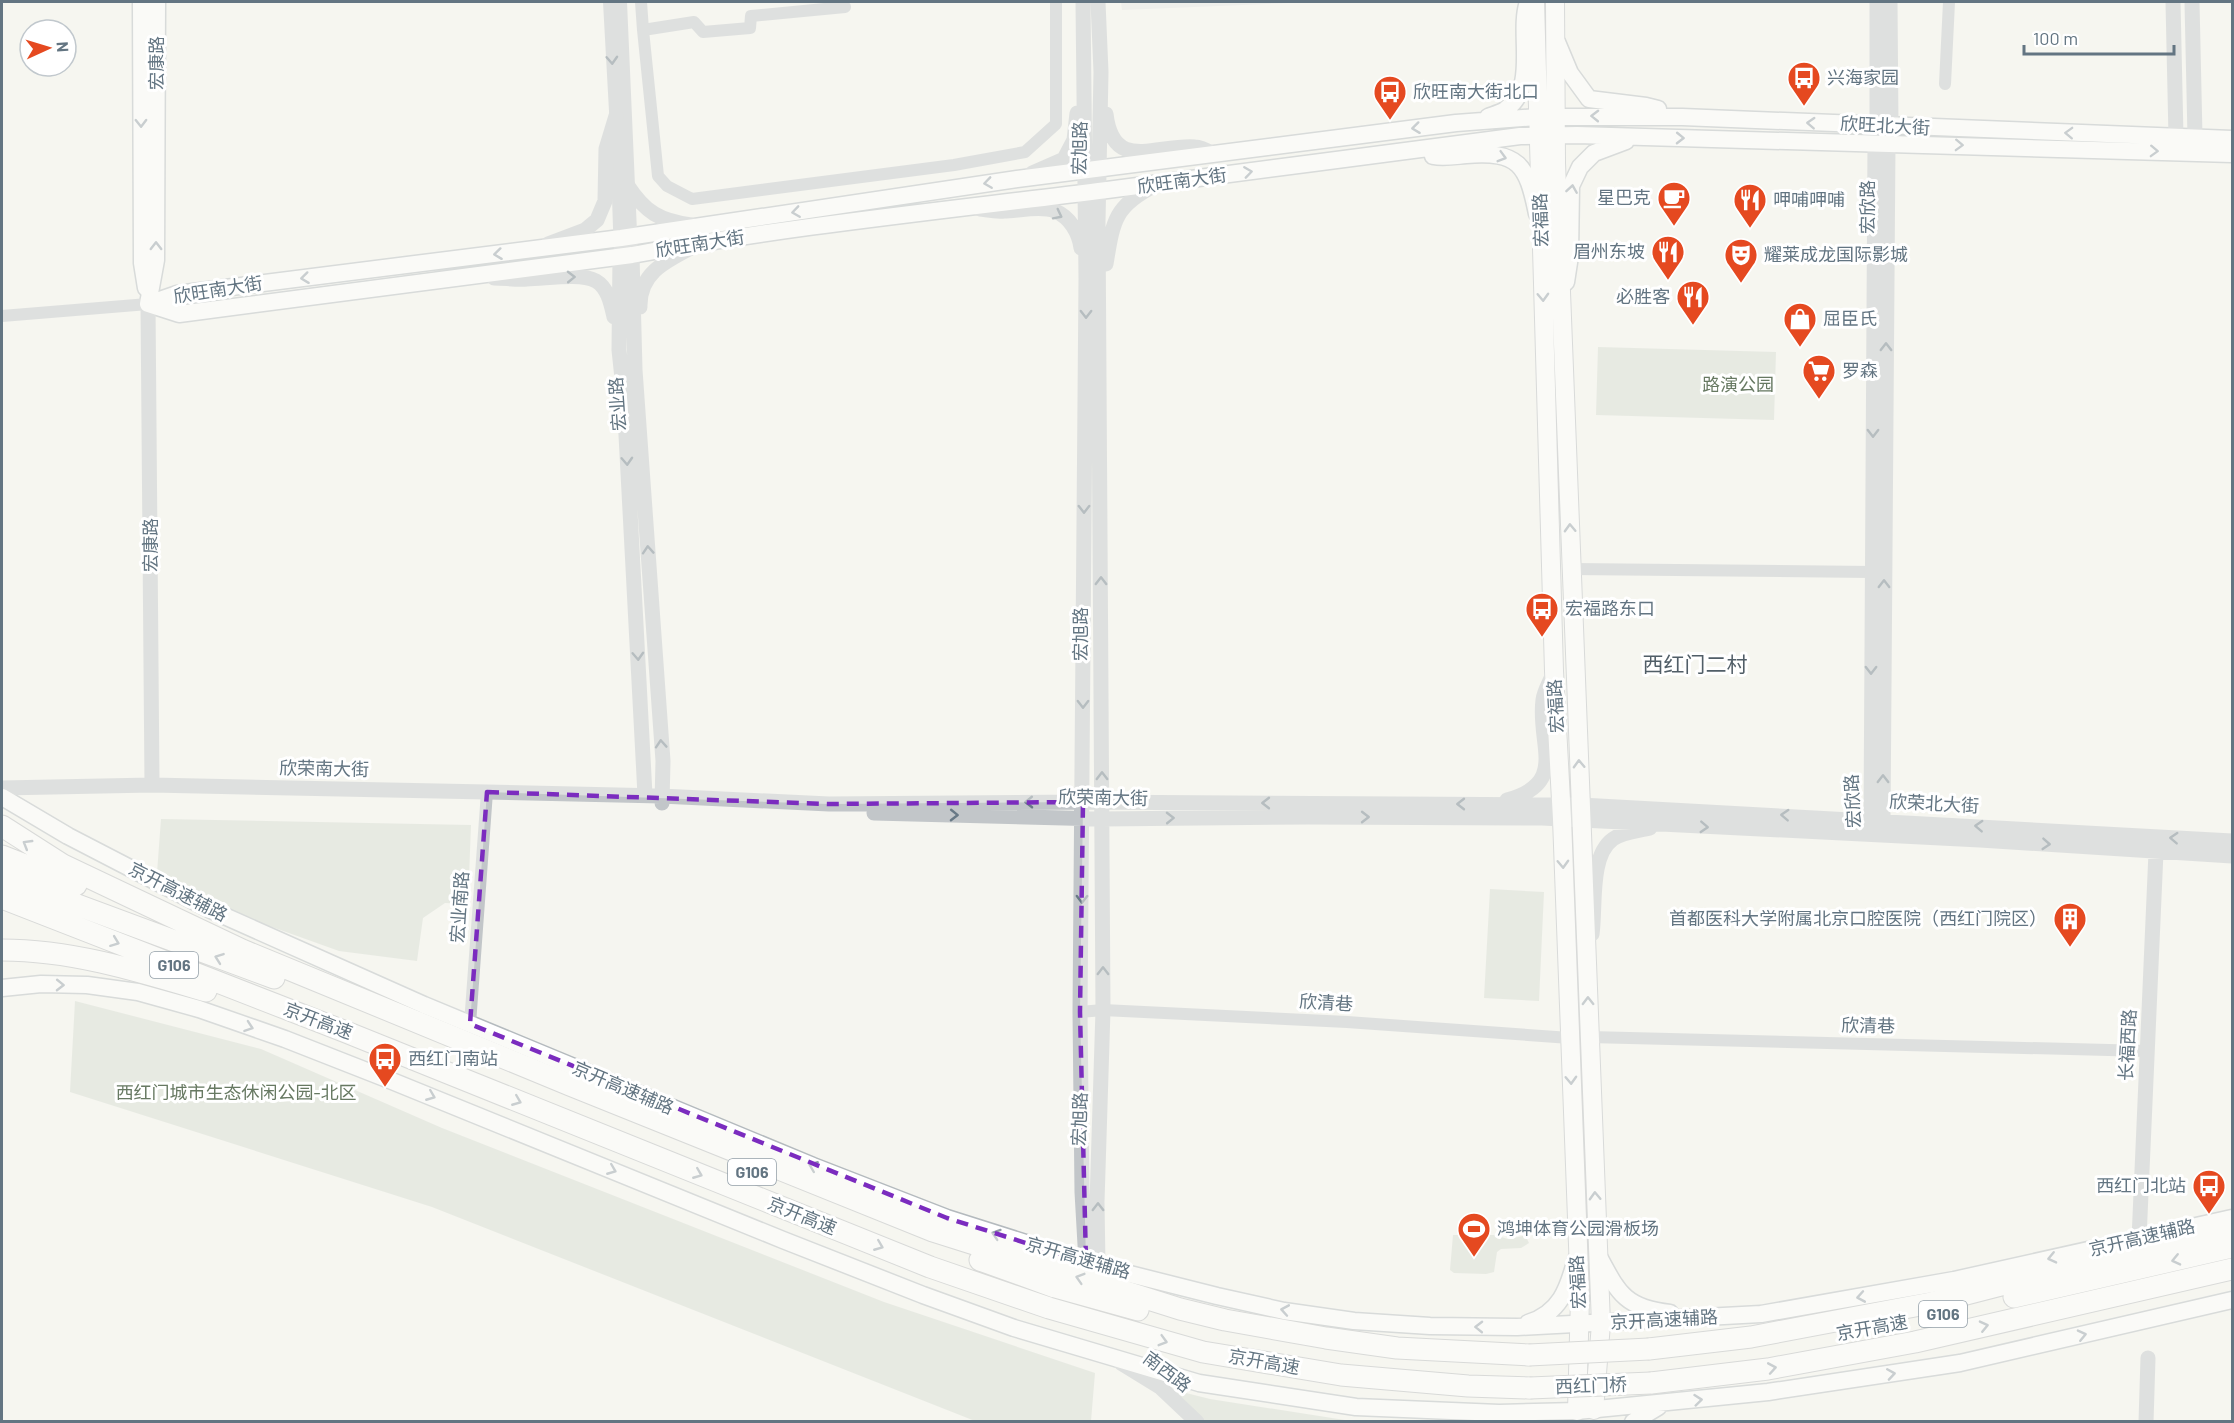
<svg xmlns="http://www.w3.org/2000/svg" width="2234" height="1423" viewBox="0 0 2234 1423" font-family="Barlow,'Noto Sans SC',sans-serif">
<rect width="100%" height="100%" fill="#f5f5f0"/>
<path fill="#e5e6e4" d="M1121,2H1312L1122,10Z"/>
<path fill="#d6dcd1" d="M1598,347L1776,352L1774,420L1596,415Z
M161,819L471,825L468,904L445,903L423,918L417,961L339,951L247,918L157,873Z
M1490,889L1544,892L1539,1001L1484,998Z
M75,1001L261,1049L442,1128L884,1302L1095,1373L1091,1421H975L432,1207L70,1092Z
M1453,1235H1495L1508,1239L1523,1236L1527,1239L1529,1243L1521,1248L1501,1249L1497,1252L1494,1272L1486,1274L1454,1273L1450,1270Z
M1166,1388L1210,1399L1351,1421H1199Z"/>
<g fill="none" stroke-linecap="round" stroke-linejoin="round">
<g stroke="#b4babe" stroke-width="19">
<path id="secondary" d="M141,2L142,263L146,288
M1557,42L1570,73L1589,99L1646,106L1658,109
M1488,117C1493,115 1500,113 1505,110C1539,87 1517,34 1528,2
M2232,139L1682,117H1537L1456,123L1017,179L621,238L177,294L148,304L179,314L632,255C789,226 949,210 1107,190C1245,173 1382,153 1520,136L1577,135L2232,154
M1433,156C1444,158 1455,156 1466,155C1519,151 1527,164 1537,214
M1566,282L1570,256L1571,186L1580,167L1594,153L1626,141
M148,304L156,260L157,2
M2,797L68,836L211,910L424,1005L813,1166L947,1218L1098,1266L1217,1296L1284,1311L1354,1321L1430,1326L1517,1327L1761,1314L1954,1280L2232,1218
M2,988L41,984L87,985L138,992L199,1009L285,1039L387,1079L783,1240L923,1295L1014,1328L1199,1383L1356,1407L1499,1413L1577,1411L1768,1392L1960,1363L2232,1300
M1598,1255C1618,1292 1624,1308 1670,1313
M1528,1323C1560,1313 1568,1289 1576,1259
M1633,1422L1658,1407"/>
</g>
<g stroke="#b5b9bd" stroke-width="20">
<path id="primary" d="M1535,2L1554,671L1562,819L1580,1298L1577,1411
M1555,2L1556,163L1601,1324L1594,1410"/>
</g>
<g stroke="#b5b8bb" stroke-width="23">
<path id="motorway" d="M2,826L63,865L242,950L570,1085L933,1231L1180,1309L1225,1320L1326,1338L1397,1348L1529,1355
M2,856L76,885
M2,877L274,978
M2,898L346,1032L930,1267L1049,1308L1203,1352L1341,1375L1468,1386L1530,1388
M2,950C72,950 139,971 206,991
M980,1260L1055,1287L1138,1310
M2014,1297L2232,1247
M1649,1349L1751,1337L1931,1303L2145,1248L2232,1231
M1651,1383L1768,1369L1915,1342L2232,1269"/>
</g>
<path stroke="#c2c6c9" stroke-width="12" d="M609,2L615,111L620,256
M621,2L632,255
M641,2L643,30L694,22L703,32L750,28L751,16L845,7
M643,30L658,176L667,186L692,199L954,165L1025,152L1056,124V2
M1945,84L1949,2
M2,316L148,304
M1572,569L1872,572
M1080,1012L1103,1010L1347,1022L1570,1038
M470,1024L487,792
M1589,1037L2147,1051"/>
<path stroke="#c2c6c9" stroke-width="15" d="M1083,2L1086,278L1080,1012L1082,1192L1086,1262
M1877,2V126
M1890,2L1891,127
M2173,2L2176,137
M2192,2L2195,137
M1106,114C1113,173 1156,144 1195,147C1201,147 1208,151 1213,154
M1032,173L1064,159L1074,140L1077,113
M628,186C645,212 660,221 691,225
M980,209C988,210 996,212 1004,211C1019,211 1041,205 1055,211C1070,217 1079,233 1081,248
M548,244L585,230L597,220L605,201L606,149L616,116
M632,255L635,370L663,761L662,803
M620,256L619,350L624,397L645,795
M1106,264C1113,222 1114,206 1154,186
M494,278C505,278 516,280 527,279C545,279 580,272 596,281C608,288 611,304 614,317
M148,304L152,785
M640,307C639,273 666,261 693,247
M2,788L152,785L487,792L661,796L829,804L1083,802L1581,805L2232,841
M1507,800C1569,783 1537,745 1543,700C1544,691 1550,682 1553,674
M874,813L1102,819L1308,817L1542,818L1980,840L2232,856
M1879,828L1883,821L1888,143
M1873,830L1871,820L1875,143
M1592,934C1596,908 1589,856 1613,839C1623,832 1638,831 1650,828
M2139,1239L2156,852
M1098,1266L1097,1202L1103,1010L1098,221L1101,72L1098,2
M1121,1363L1160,1387L1197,1422
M2146,1422L2148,1358"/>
<use href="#secondary" stroke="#fff" stroke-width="16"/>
<use href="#primary" stroke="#fff" stroke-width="18"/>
<use href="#motorway" stroke="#fff" stroke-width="21"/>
<g stroke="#b5b8bb" stroke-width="23" stroke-linecap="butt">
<path id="motorway-bridge" d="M1529,1355L1649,1349
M1530,1388L1651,1383"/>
</g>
<use href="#motorway-bridge" stroke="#fff" stroke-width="21"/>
</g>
<defs><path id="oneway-chevron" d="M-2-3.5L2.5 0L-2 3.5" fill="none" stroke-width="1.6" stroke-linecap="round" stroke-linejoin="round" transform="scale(1.5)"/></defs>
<g stroke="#687986">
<use href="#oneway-chevron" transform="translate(612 60) rotate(87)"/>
<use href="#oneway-chevron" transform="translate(1058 215) rotate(27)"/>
<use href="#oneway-chevron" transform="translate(571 277) rotate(-1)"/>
<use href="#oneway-chevron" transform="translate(1086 314) rotate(90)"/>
<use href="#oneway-chevron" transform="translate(1886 347) rotate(-90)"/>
<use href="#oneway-chevron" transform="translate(1873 433) rotate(90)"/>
<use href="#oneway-chevron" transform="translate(627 461) rotate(87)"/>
<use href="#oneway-chevron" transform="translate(1084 509) rotate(90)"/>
<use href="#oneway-chevron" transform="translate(648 550) rotate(-94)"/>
<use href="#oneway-chevron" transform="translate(1101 581) rotate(-90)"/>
<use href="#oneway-chevron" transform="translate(1884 584) rotate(-90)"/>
<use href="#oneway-chevron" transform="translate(638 656) rotate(87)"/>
<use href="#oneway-chevron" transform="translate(1871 670) rotate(90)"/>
<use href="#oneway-chevron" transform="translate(1083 704) rotate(90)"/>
<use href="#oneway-chevron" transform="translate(661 744) rotate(-94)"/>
<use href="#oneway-chevron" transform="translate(1102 776) rotate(-90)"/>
<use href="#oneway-chevron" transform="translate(1883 779) rotate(-90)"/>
<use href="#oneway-chevron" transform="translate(1029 802) rotate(179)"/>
<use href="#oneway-chevron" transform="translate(1266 803) rotate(-180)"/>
<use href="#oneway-chevron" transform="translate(1461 804) rotate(-180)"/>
<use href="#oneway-chevron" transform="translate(954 815) rotate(1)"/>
<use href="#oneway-chevron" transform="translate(1785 815) rotate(-177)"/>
<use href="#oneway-chevron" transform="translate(1365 817)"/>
<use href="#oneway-chevron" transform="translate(1170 818) rotate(-1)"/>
<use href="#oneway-chevron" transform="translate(1979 826) rotate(-177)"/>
<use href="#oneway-chevron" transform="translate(1704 827) rotate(3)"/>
<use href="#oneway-chevron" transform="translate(2174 838) rotate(-177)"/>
<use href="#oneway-chevron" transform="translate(2046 844) rotate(4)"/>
<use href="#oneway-chevron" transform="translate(1082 899) rotate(91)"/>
<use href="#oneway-chevron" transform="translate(1103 971) rotate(-90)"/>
<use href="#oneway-chevron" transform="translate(1098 1207) rotate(-90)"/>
</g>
<g stroke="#929ea8">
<use href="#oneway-chevron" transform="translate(1595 116) rotate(-179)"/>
<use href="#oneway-chevron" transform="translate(141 123) rotate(89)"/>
<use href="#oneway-chevron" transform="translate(1811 123) rotate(-177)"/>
<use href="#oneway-chevron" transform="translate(1416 128) rotate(173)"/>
<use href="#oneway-chevron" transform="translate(2069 133) rotate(-178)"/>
<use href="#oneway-chevron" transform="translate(1680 138) rotate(1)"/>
<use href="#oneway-chevron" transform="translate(1959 145) rotate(2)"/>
<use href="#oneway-chevron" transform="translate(2154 151) rotate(2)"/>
<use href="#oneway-chevron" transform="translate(1502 157) rotate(16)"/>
<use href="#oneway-chevron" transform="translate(1248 172) rotate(-8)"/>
<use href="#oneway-chevron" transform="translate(988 183) rotate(172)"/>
<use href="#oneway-chevron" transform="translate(1572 189) rotate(-81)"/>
<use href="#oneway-chevron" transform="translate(796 212) rotate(172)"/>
<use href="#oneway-chevron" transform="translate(156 246) rotate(-90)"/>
<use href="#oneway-chevron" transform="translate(498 254) rotate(173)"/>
<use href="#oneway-chevron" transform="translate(305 278) rotate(173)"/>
<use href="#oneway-chevron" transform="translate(1543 297) rotate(88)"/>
<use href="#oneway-chevron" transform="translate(1570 528) rotate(-92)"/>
<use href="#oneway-chevron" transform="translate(1579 764) rotate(-92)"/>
<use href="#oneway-chevron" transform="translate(27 844) rotate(-149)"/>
<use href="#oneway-chevron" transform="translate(1563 864) rotate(88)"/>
<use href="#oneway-chevron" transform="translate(115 942) rotate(21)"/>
<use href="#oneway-chevron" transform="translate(219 958) rotate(-160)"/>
<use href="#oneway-chevron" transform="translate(60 985) rotate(1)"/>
<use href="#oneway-chevron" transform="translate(1588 1001) rotate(-91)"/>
<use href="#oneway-chevron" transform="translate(249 1027) rotate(19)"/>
<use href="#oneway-chevron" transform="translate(1571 1080) rotate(88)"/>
<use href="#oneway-chevron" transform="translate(431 1096) rotate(22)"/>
<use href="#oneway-chevron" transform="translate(517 1101) rotate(22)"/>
<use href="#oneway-chevron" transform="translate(813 1166) rotate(-158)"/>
<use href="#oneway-chevron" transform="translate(612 1170) rotate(22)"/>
<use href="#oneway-chevron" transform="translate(698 1174) rotate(22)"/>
<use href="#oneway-chevron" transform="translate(1595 1196) rotate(-92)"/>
<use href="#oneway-chevron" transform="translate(996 1234) rotate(-162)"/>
<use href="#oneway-chevron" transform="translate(879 1246) rotate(22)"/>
<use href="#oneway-chevron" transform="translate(2052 1258) rotate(167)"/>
<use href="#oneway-chevron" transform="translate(2176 1260) rotate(167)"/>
<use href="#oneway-chevron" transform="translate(1080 1278) rotate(-163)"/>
<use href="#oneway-chevron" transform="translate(1861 1297) rotate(170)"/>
<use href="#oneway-chevron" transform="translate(1285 1310) rotate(-170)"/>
<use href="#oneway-chevron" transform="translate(1984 1326) rotate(-13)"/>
<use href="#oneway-chevron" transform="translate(1479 1327) rotate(-179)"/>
<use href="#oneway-chevron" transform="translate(2082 1335) rotate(-13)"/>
<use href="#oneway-chevron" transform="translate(1163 1341) rotate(16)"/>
<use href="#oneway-chevron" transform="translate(1772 1368) rotate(-10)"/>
<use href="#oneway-chevron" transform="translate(1891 1374) rotate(-9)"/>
<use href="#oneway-chevron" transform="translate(1698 1400) rotate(-6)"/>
</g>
<path d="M0 0H2234V1423H0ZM487,792L829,804L1083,802L1080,1012L1086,1262L947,1218L470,1024Z" fill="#f5f5f0" fill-opacity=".55" fill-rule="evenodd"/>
<path fill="none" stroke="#7b2cbf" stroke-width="4.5" stroke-dasharray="12 8" stroke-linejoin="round" d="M487,792L829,804L1083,802L1080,1012L1086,1262L947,1218L470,1024Z"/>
<defs>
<g id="bus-pin" transform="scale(1.725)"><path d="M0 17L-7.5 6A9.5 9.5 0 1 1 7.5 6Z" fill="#e54920" stroke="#fff"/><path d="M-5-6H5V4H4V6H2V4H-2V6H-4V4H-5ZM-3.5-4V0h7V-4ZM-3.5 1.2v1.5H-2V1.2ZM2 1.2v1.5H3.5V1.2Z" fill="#fff"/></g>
<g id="cafe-pin" transform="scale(1.725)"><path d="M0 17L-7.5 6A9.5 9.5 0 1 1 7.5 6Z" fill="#e54920" stroke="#fff"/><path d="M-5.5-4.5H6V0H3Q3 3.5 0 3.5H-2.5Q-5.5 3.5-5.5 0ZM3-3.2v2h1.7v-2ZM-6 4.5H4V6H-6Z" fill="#fff"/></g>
<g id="restaurant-pin" transform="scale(1.725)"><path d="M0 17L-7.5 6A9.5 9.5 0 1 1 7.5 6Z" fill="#e54920" stroke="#fff"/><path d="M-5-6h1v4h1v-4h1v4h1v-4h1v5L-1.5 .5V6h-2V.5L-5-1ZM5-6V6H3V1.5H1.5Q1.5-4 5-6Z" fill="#fff"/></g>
<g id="theatre-pin" transform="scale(1.725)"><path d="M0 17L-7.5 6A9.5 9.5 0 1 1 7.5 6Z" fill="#e54920" stroke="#fff"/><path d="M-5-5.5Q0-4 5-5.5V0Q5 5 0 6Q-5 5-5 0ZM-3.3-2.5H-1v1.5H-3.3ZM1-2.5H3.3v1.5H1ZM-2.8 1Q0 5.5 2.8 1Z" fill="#fff"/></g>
<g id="shop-pin" transform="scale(1.725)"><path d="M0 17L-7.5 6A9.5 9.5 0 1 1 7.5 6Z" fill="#e54920" stroke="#fff"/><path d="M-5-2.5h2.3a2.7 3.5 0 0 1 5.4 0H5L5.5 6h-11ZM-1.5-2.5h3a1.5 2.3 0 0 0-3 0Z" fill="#fff"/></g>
<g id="supermarket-pin" transform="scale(1.725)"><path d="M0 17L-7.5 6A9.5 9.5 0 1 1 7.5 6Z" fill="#e54920" stroke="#fff"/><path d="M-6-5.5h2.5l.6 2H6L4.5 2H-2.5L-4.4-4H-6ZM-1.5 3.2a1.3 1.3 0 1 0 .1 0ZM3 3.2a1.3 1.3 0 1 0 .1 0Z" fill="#fff"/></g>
<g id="building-pin" transform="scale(1.725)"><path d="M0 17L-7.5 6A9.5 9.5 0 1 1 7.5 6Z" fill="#e54920" stroke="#fff"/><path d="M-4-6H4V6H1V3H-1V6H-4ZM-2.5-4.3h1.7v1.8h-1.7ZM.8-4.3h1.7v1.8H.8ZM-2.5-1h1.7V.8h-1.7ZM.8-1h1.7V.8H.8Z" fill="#fff"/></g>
<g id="stadium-pin" transform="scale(1.725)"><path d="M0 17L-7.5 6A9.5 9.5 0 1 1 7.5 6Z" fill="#e54920" stroke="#fff"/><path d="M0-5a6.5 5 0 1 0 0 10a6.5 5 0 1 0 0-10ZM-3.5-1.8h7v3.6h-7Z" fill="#fff"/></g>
</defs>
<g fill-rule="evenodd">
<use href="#bus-pin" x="1804" y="78"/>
<use href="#bus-pin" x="1390" y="92"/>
<use href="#cafe-pin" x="1674" y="198"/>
<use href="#restaurant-pin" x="1750" y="200"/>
<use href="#restaurant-pin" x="1668" y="252"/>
<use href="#theatre-pin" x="1741" y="255"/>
<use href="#restaurant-pin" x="1693" y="297"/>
<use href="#shop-pin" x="1800" y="319"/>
<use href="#supermarket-pin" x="1819" y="371"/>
<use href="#bus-pin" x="1542" y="609"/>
<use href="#building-pin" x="2070" y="919"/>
<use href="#bus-pin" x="385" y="1059"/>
<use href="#bus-pin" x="2209" y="1186"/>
<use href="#stadium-pin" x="1474" y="1229"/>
</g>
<g text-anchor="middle" stroke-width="6" stroke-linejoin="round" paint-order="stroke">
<g fill="#fff" stroke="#929ea8" stroke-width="1.5">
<rect x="150" y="952" width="48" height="26" rx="4.5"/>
<rect x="728" y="1159" width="48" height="26" rx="4.5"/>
<rect x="1919" y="1301" width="48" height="26" rx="4.5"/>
</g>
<g font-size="16" font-weight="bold" fill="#637582">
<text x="174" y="971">G106</text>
<text x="752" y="1178">G106</text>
<text x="1943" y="1320">G106</text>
</g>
<g font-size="18" fill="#637582" stroke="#fff">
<text transform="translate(157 63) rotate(-90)" y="6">宏康路</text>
<text transform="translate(1885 126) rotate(3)" y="6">欣旺北大街</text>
<text transform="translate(1080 148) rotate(-89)" y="6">宏旭路</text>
<text transform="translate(1182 181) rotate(-8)" y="6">欣旺南大街</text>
<text transform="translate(1868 207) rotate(-90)" y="6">宏欣路</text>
<text transform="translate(1541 220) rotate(-92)" y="6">宏福路</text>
<text transform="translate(700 244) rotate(-9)" y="6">欣旺南大街</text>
<text transform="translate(218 290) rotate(-9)" y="6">欣旺南大街</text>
<text transform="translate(618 404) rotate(-94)" y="6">宏业路</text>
<text transform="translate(151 545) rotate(-90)" y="6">宏康路</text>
<text transform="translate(1081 634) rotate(-90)" y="6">宏旭路</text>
<text transform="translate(1556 706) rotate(-93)" y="6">宏福路</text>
<text transform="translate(324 769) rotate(1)" y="6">欣荣南大街</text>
<text transform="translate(1103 798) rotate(1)" y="6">欣荣南大街</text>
<text transform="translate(1853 801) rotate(-93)" y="6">宏欣路</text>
<text transform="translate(1934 804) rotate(3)" y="6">欣荣北大街</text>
<text transform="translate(178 892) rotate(27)" y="6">京开高速辅路</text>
<text transform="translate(460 907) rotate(-86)" y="6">宏业南路</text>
<text transform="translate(1326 1003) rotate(3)" y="6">欣清巷</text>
<text transform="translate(318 1021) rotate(21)" y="6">京开高速</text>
<text transform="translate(1868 1026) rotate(1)" y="6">欣清巷</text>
<text transform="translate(2128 1045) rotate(-87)" y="6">长福西路</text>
<text transform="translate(623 1088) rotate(23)" y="6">京开高速辅路</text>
<text transform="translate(1080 1119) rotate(-88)" y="6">宏旭路</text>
<text transform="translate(802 1216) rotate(22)" y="6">京开高速</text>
<text transform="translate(2142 1238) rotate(-13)" y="6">京开高速辅路</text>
<text transform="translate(1078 1258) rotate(16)" y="6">京开高速辅路</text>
<text transform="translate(1578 1282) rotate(-93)" y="6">宏福路</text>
<text transform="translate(1664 1320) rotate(-3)" y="6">京开高速辅路</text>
<text transform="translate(1872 1328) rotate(-10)" y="6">京开高速</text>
<text transform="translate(1264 1362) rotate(10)" y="6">京开高速</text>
<text transform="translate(1167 1372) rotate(37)" y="6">南西路</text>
<text transform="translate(1591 1386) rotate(-2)" y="6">西红门桥</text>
</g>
<g font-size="18" fill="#637582" stroke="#fff" text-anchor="start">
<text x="1827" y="84">兴海家园</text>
<text x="1413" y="98">欣旺南大街北口</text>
<text x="1651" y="204" text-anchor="end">星巴克</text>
<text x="1773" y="206">呷哺呷哺</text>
<text x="1645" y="258" text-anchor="end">眉州东坡</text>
<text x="1764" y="261">耀莱成龙国际影城</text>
<text x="1670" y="303" text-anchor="end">必胜客</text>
<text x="1823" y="325">屈臣氏</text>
<text x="1842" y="377">罗森</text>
<text x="1565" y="615">宏福路东口</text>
<text x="2047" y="925" text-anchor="end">首都医科大学附属北京口腔医院（西红门院区）</text>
<text x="408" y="1065">西红门南站</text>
<text x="2186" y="1192" text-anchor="end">西红门北站</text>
<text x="1497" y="1235">鸿坤体育公园滑板场</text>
</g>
<g font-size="18" fill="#677962" stroke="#fff">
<text x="1738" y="391">路演公园</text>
<text x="236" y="1099">西红门城市生态休闲公园-北区</text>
</g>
<g font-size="21" fill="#515e67" stroke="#fff">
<text x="1695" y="672">西红门二村</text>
</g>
</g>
<rect width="2234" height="1423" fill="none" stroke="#637582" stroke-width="6"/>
<g transform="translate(48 48) rotate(86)"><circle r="28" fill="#ffffff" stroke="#c1c8cd" stroke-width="1.5"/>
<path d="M0-4.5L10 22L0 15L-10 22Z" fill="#e54920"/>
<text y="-9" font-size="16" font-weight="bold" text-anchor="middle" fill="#637582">N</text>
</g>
<path d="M2024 45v9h150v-9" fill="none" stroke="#637582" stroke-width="3"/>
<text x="2033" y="45" font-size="18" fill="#637582" stroke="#ffffff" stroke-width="4.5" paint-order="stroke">100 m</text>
</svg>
